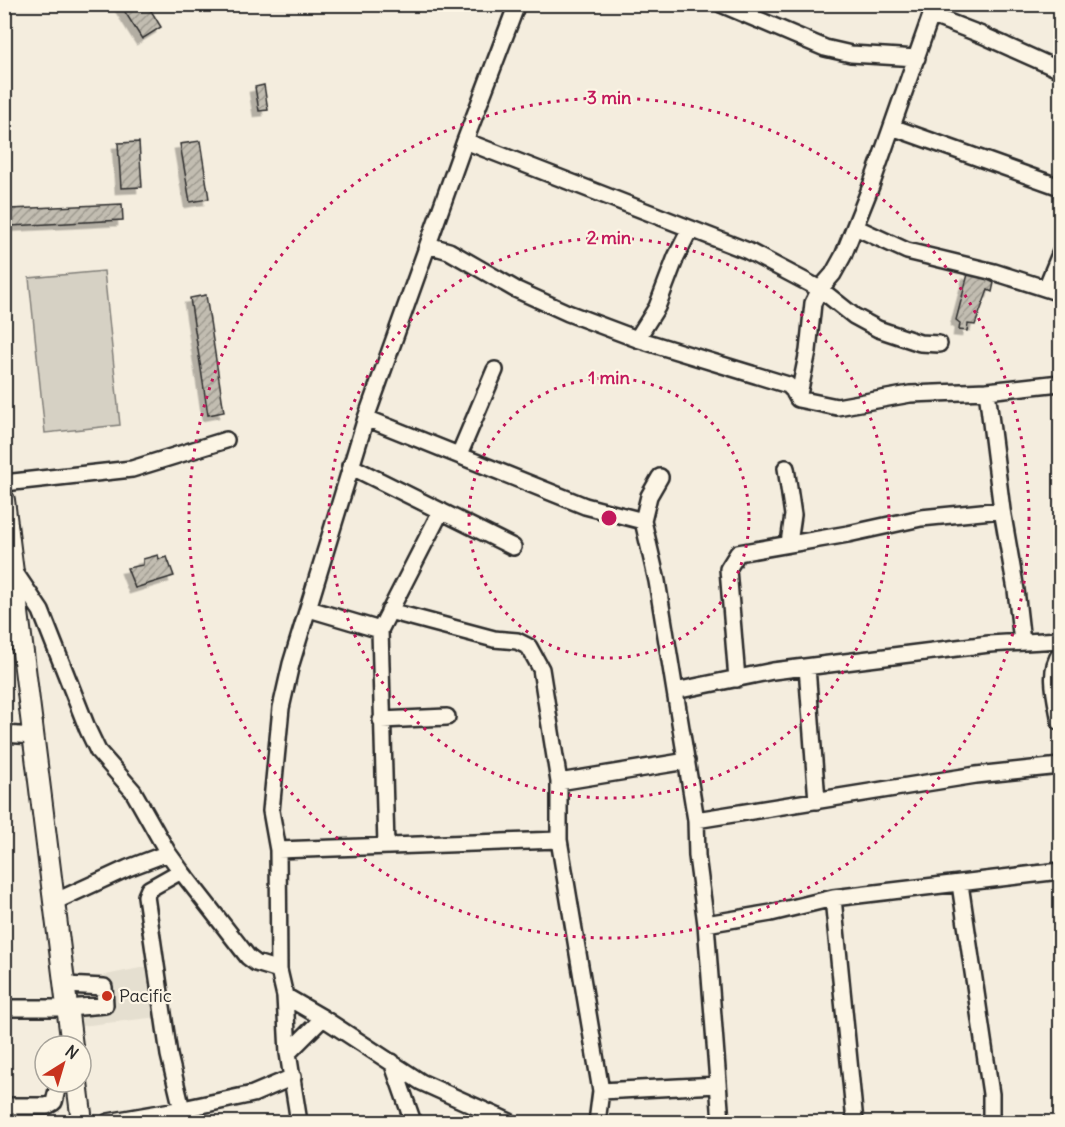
<svg xmlns="http://www.w3.org/2000/svg" width="1065" height="1127" viewBox="0 0 1065 1127" font-family="Delius,sans-serif">
<defs>
<pattern id="building-hatch" width="6" height="6" patternUnits="userSpaceOnUse" patternTransform="scale(1.5)"><rect width="6" height="6" fill="#c2bdb1"/><path d="M-1 1l2-2M0 6l6-6M5 7l2-2" fill="none" stroke="#9e9a90"/></pattern>
<filter id="shadow"><feDropShadow dx="-5.5" dy="5.5" stdDeviation="0" flood-color="#0004"/></filter>
</defs>
<rect width="100%" height="100%" fill="#f4edde"/>
<filter id="ink" filterUnits="userSpaceOnUse"><feTurbulence type="fractalNoise" baseFrequency=".0167" numOctaves="2"/><feDisplacementMap in="SourceGraphic" scale="12" xChannelSelector="R" yChannelSelector="G"/><feConvolveMatrix kernelMatrix="1 2 1 2 8 2 1 2 1" color-interpolation-filters="sRGB"/></filter>
<g filter="url(#ink)">
<path fill="#e5dfd0" d="M150,966L158,1017L81,1026L76,981Z"/>
<path fill="#d6d1c4" stroke="#807e78" stroke-width="1.5" d="M104,271L120,425L45,433L29,278Z"/>
<path fill="url(#building-hatch)" stroke="#2b2b2b" stroke-width="1.5" filter="url(#shadow)" d="M120,4H147L161,27L142,39Z
M264,85L268,110L259,111L255,87Z
M200,141L209,199L190,202L180,144Z
M139,142L142,187L121,188L118,143Z
M122,204L123,220L11,226L10,209Z
M968,274L980,276L994,283L992,292L988,290L975,325L968,324L967,331L959,330L960,323L956,320Z
M206,295L224,412L208,415L190,298Z
M158,555L159,559L167,557L174,576L135,588L127,568L143,565V559Z"/>
<g fill="none" stroke-linecap="round" stroke-linejoin="round">
<g stroke="#2b2b2b" stroke-width="20">
<path id="minor" d="M721,4L825,48L851,54L917,58
M933,16L982,35L1060,70
M892,127L1060,187
M465,141L748,251L820,289L854,316L878,329L920,343L939,344
M855,227L907,251L994,272L1060,293
M428,245L449,251L515,289L568,313L637,339L788,385L793,390L798,399L837,407L910,394L987,391L1060,383
M1046,288L1060,254
M637,339L657,307L676,257L690,229
M987,391L1002,510
M798,399L808,351L813,303L820,289L833,274L843,256L871,186L935,4
M366,418L585,506L643,521
M459,455L495,370
M350,466L513,547
M786,468L793,515L789,543
M660,477L649,496L643,521L657,581L696,820L697,856L706,924L721,1122
M4,483L132,469L226,440
M14,571L41,611L88,730L98,751L133,791L168,853L181,871L248,957L256,963L279,970
M309,609L380,630
M389,611L494,639L517,641L529,647L541,669L559,782V840L601,1091L597,1122
M1060,654C1047,672 1057,702 1060,722
M807,667L817,801
M737,679L728,569L738,553L848,534L921,518L1002,510L1016,590L1022,642
M675,691L773,671L989,644L1060,640
M381,720L447,717
M4,734L33,736
M559,782L687,761
M696,820L976,775L1060,766
M386,846L380,630L441,511
M278,850L559,840
M181,871L149,889L146,896L169,1055L185,1122
M960,884L991,1094V1122
M833,898L855,1122
M54,902L128,868L168,853
M706,924L771,913L833,898L1060,871
M285,996L323,1018L421,1082L510,1122
M4,1008H68L105,1005L104,987L66,985
M288,1053L323,1018
M392,1062L413,1122
M601,1091L717,1085
M4,1106H47L54,1102L59,1082
M108,1122L183,1109L253,1094L293,1077
M299,1122L288,1053L285,996L279,970L278,850L271,811L281,708L291,664L366,418L465,141L517,4"/>
</g>
<g stroke="#2b2b2b" stroke-width="24">
<path id="major" d="M4,500L72,1046
M77,1082L82,1122"/>
</g>
<use href="#minor" stroke="#fcf5e5" stroke-width="15"/>
<use href="#major" stroke="#fcf5e5" stroke-width="20"/>
</g>
</g>
<g fill="none" stroke="#c2185b" stroke-width="3" stroke-dasharray="3 6">
<circle cx="609" cy="518" r="140"/>
<circle cx="609" cy="518" r="280"/>
<circle cx="609" cy="518" r="420"/>
</g>
<circle fill="#c8321e" stroke="#fcf5e5" stroke-width="2" cx="107" cy="996" r="6"/>
<g text-anchor="middle" stroke-width="4.5" stroke-linejoin="round" paint-order="stroke">
<g font-size="18" fill="#2b2b2b" stroke="#fcf5e5" text-anchor="start">
<text x="119" y="1002">Pacific</text>
</g>
</g>
<circle cx="609" cy="518" r="9" fill="#c2185b" stroke="#fcf5e5" stroke-width="3"/>
<g font-size="18" text-anchor="middle" font-weight="bold" fill="#c2185b" stroke="#fcf5e5" stroke-width="4.5" stroke-linejoin="round" paint-order="stroke">
<text x="609" y="104">3 min</text>
<text x="609" y="244">2 min</text>
<text x="609" y="384">1 min</text>
</g>
<rect width="1065" height="1127" fill="none" stroke="#fcf5e5" stroke-width="24"/>
<rect x="12" y="12" width="1041" height="1103" fill="none" stroke="#2b2b2b" stroke-width="2" filter="url(#ink)"/>
<g transform="translate(63 1064) rotate(37)"><circle r="28" fill="#fcf5e5" stroke="#a8a49b" stroke-width="1.5"/>
<path d="M0-4.5L10 22L0 15L-10 22Z" fill="#c8321e"/>
<text y="-9" font-size="16" font-weight="bold" text-anchor="middle" fill="#2b2b2b">N</text>
</g>
</svg>
